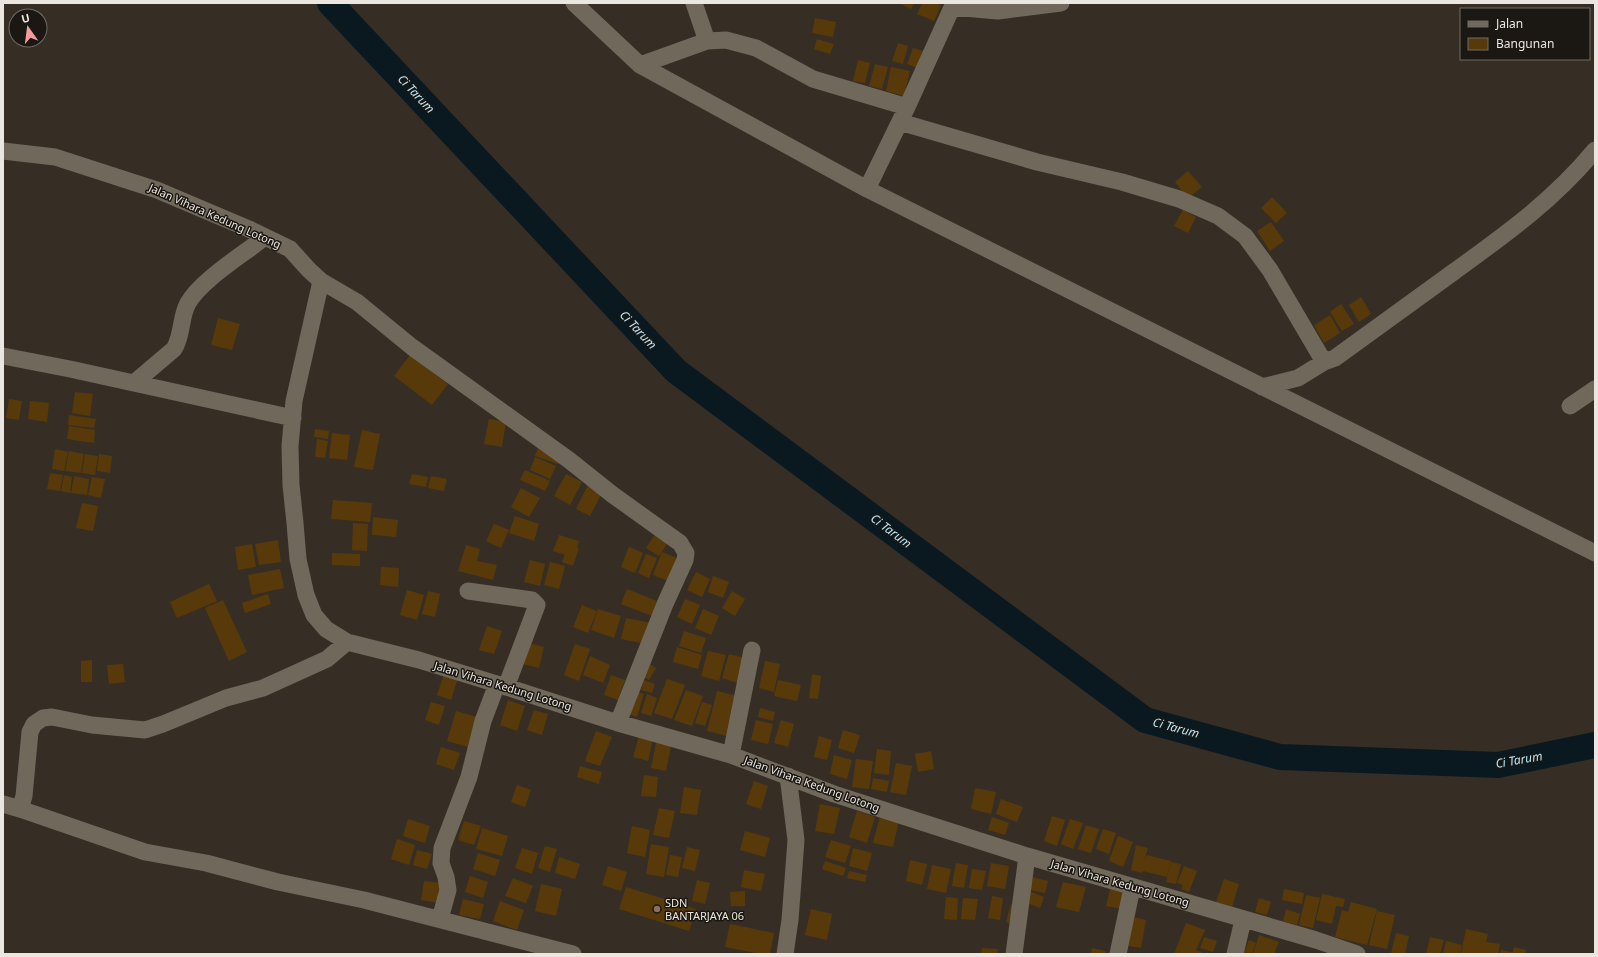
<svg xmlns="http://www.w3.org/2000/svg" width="1598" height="957" viewBox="0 0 1598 957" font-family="'Noto Sans',sans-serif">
<rect width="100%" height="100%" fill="#362e24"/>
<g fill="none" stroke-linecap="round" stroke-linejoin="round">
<path stroke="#0a1920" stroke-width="26" d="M330,3L676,371L1145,720L1280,757L1498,765L1595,745"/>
</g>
<path fill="#583a0a" d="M899,3H914L911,9Z
M922,3H936L941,5L934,21L917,14Z
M815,18L836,22L833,37L812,33Z
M817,39L834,44L830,54L814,49Z
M898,43L908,46L903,64L892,61Z
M913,48L923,51L917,68L907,64Z
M858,60L870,63L865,83L853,81Z
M875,64L888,67L882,89L869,86Z
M891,67L910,71L904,96L886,91Z
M1188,171L1202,187L1188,198L1175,182Z
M1272,197L1287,213L1276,223L1261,208Z
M1183,210L1196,217L1188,233L1174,226Z
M1271,222L1284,241L1270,251L1257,231Z
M1361,297L1371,314L1359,322L1349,305Z
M1341,304L1354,324L1342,331L1330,312Z
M1330,315L1340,333L1324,343L1314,325Z
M218,318L240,324L232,350L211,345Z
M410,355L448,384L432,405L394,376Z
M75,392L93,394L90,416L72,413Z
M9,399L22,401L19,420L6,418Z
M30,401L49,403L47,422L28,419Z
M69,415L96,419L94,428L68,425Z
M489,419L506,422L502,447L484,444Z
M69,426L95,430L94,443L67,439Z
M315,429L329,431L328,439L314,437Z
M362,430L380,434L373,470L354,467Z
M332,433L350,435L347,460L329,458Z
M317,439L328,441L325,458L315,457Z
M538,448L561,457L558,464L535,456Z
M55,449L68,452L64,471L52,469Z
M69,451L84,454L81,473L65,471Z
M85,454L98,456L95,475L82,473Z
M99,454L112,456L110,473L97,471Z
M535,457L556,466L550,479L530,470Z
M525,470L550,481L545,491L520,480Z
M50,473L63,475L60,491L47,489Z
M412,474L428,477L426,487L409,484Z
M566,474L582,482L570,505L554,496Z
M64,475L72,477L70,493L61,491Z
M74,476L89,479L87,495L71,493Z
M431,476L447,479L444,491L428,488Z
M92,477L105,479L101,498L88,495Z
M589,483L603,491L590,516L576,509Z
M521,488L540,498L529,517L511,507Z
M333,500L372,503L370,522L331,519Z
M82,503L98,506L93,531L76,528Z
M515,516L539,524L534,541L509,533Z
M373,517L398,520L396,537L372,535Z
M353,523L368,524L367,551L352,550Z
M494,524L509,530L501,548L486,541Z
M656,533L669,541L659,556L646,548Z
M559,535L579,541L577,548H579L573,566L562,562L565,555L553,551Z
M278,540L281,562L259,565L255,544Z
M252,544L256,567L238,570L235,547Z
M466,545L480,549L477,561L497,565L493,580L458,571Z
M629,547L643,553L635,573L621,567Z
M662,552L677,558L668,581L653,575Z
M332,553L360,554V566L332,565Z
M646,554L657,558L649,578L638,573Z
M530,560L545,564L540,586L524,582Z
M550,562L565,566L559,589L544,585Z
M381,567L399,568L398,587L380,585Z
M280,569L284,588L252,595L248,575Z
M696,572L710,579L702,597L687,590Z
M713,576L729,582L723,598L708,592Z
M209,584L217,601L177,618L170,602Z
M627,589L657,601L652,616L621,604Z
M407,590L424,595L417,620L400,615Z
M428,591L440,594L435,617L422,614Z
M732,591L745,599L735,616L722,608Z
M268,594L271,604L245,613L242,603Z
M685,599L700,605L692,624L677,617Z
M223,600L247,652L229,661L205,608Z
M582,605L597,611L588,633L573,627Z
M598,609L621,616L614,638L591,630Z
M703,609L719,616L711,635L695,628Z
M626,618L651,623L647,644L621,639Z
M487,626L502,631L494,654L479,650Z
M684,631L706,638L701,653L679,646Z
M529,643L544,647L539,668L523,664Z
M575,644L590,649L579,681L564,675Z
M677,647L702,655L698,669L673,662Z
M708,651L726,655L719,681L701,676Z
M729,654L746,658L738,683L722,678Z
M590,656L610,665L603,683L583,675Z
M92,660V682H81V661Z
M765,661L780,664L774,692L759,688Z
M646,662L656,668L649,680L639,674Z
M123,664L125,682L109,684L107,665Z
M444,674L458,678L451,700L437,695Z
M812,674L821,676L818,699L809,698Z
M611,675L625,680L618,700L604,695Z
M667,679L685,685L672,719L654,713Z
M644,680L655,684L652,693L641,690Z
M778,680L801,685L797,701L774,696Z
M633,690L644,694L637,717L625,713Z
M686,690L703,696L692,726L674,720Z
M717,691L737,696L727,736L707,731Z
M647,694L657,698L651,716L641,713Z
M508,700L525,706L517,731L500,725Z
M431,702L445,706L439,725L425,720Z
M702,702L712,705L705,726L695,723Z
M760,708L775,712L773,721L758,717Z
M534,710L548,714L542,735L527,730Z
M456,711L477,717L468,747L447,741Z
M756,720L773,724L768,744L751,740Z
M781,720L794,724L788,747L774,743Z
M843,730L860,735L854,753L838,748Z
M596,731L612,737L600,766L585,761Z
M639,736L653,739L648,761L633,757Z
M819,736L832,740L827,760L814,757Z
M657,738L672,741L666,771L651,768Z
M441,747L460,753L454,770L436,764Z
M877,749L891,751L889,775L874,773Z
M931,751L934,769L918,772L915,754Z
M834,755L852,760L847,779L830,774Z
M856,759L873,761L869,789L852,787Z
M896,763L912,766L906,795L890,792Z
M580,766L602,772L599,784L577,777Z
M644,775L658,777L656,797L641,796Z
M873,778L889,781L887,792L871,789Z
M754,781L768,786L761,809L746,804Z
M517,785L531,790L525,807L511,802Z
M684,787L701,790L697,815L680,813Z
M975,788L996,792L991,814L971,809Z
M1001,799L1023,807L1017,822L996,814Z
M820,804L840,808L834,834L815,831Z
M659,808L675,811L669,838L653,835Z
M857,811L875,817L867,843L849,837Z
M880,816L899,820L893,847L873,843Z
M1052,816L1065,820L1057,846L1044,841Z
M992,817L1009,823L1005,835L988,830Z
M408,819L430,826L425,843L403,836Z
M1070,819L1083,823L1073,849L1061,844Z
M464,821L481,826L474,845L458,840Z
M1086,825L1099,829L1091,853L1078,849Z
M632,826L650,830L645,857L627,853Z
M482,828L508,836L502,856L476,849Z
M1103,829L1116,833L1109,854L1096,849Z
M745,831L770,838L765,857L740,850Z
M1118,836L1133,842L1123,867L1109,861Z
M397,839L415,845L409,865L391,859Z
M831,840L851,846L845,863L825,857Z
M651,844L669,847L664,877L646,874Z
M1136,845L1148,848L1144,862L1147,855L1171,861L1167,877L1143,871L1142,873L1131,870Z
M545,846L557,849L550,872L538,868Z
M687,847L700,850L695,871L682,868Z
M522,848L538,853L532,874L515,868Z
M853,848L872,853L867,871L849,866Z
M417,850L432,854L427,869L413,865Z
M478,853L500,860L495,876L473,869Z
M670,855L682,857L678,877L666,875Z
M559,857L580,864L575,879L555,873Z
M910,860L927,864L922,885L906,881Z
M825,861L846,868L843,876L822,869Z
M1171,862L1181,864L1176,884L1166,882Z
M956,863L968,865L964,888L952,886Z
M991,863L1009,866L1005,889L987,886Z
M932,865L951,869L946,893L927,889Z
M608,866L627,872L621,891L602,885Z
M1184,866L1197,871L1189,892L1181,889L1183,885L1177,883Z
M972,869L986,871L982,890L969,888Z
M744,870L765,874L761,891L741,887Z
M849,871L867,875L865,882L847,878Z
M470,876L488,882L483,898L465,892Z
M1028,876L1048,881L1045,893L1025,889Z
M513,878L533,886L526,903L505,896Z
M1224,879L1239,884L1232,907L1216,902Z
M697,880L710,883L705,904L692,901Z
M424,881L442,883L439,903L421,900Z
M1063,882L1086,887L1079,912L1056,907Z
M541,884L562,889L556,916L535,911Z
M1111,885L1126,888L1122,909L1106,906Z
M626,887L696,909L689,931L619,909Z
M1284,889L1304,893L1302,904L1282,900Z
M1026,890L1044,897L1040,908L1022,901Z
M745,891V906H731L730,892Z
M1322,894L1345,899L1343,907L1336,906L1332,924L1316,920Z
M1306,895L1320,898L1313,928L1299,925Z
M992,896L1003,898L1000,920L988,918Z
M946,897L958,898L957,920L944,919Z
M963,898L978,899L975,920L961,919Z
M1259,898L1271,902L1267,915L1255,912Z
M463,899L484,904L480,919L459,915Z
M500,901L524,910L517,930L493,921Z
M1351,902L1377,909L1367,945L1335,937L1342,910L1348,912Z
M1011,904L1020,906L1015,925L1006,922Z
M811,909L832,914L827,940L805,935Z
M1286,909L1300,914L1297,925L1283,921Z
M1377,911L1395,915L1387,949L1369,945Z
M1128,916L1146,920L1141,948L1122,945Z
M1186,923L1205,930L1196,950L1205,954H1174Z
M730,924L774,933L770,954H762L725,947Z
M1466,929L1488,934L1486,942L1500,944L1498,954H1461Z
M1396,933L1409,936L1405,954L1391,953Z
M1259,935L1279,942L1274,954H1253Z
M1204,937L1217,941L1213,952L1200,948Z
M1430,937L1444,940L1440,954H1426Z
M1249,940L1256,943L1252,954H1244Z
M1446,941L1462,945L1460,954H1443Z
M1514,947L1526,950L1525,954H1512Z
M982,948L998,949L997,954H981Z
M1092,948L1106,951L1105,954H1091Z
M1501,950L1512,952L1511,954H1500Z"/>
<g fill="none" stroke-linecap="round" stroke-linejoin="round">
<path stroke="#71685c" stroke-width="17" d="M574,3L640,65L867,189L1595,553
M694,3L707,41
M952,7L998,11L1061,3
M640,65L707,41L726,40L756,48L813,79L907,107
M900,122L1037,162L1122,182L1179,199L1218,216L1245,236L1270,270L1324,362L1335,358C1375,329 1415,300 1455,271C1506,234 1555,199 1595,150
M3,151L55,157L157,190L249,229L290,249L309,270L321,281L294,401L290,446L291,485L295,523L298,559L306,595L314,615L326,629L347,642L419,660L497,684L618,723L731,755L834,794L1027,856L1316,940L1357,954
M867,189L907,107L954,3
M321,281L357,302L412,347L569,460L613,495L680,543L686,553L685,560L665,604L618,723
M3,356L70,369L293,418
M134,383L174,349C183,335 180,317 188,303C201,280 244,254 265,237
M1262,387L1298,378L1324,362
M1570,406L1595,389
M468,591L532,600L537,605L506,687
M731,755L752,650
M3,804L20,809L24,796L30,732L34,724L43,718L52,717L92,725L145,730L163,724L226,698L263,688L327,659L347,642
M20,809L145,852L206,863L278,882L364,900L573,954
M440,919L448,890L446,877L441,863L442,848L469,777L483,721L497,684
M785,954L790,920L796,840L788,776
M1014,954L1027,856
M1118,954L1132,888
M1235,954L1243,920"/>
</g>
<circle fill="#8d6e63" stroke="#1b1712" stroke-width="1.5" cx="657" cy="909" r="4"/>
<g text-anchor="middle" stroke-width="3" stroke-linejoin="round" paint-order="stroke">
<g font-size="11" fill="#ebe6df" stroke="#1b1712">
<text transform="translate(215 216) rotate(24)" y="4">Jalan Vihara Kedung Lotong</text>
<text transform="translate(503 686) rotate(17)" y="4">Jalan Vihara Kedung Lotong</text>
<text transform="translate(812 784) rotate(20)" y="4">Jalan Vihara Kedung Lotong</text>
<text transform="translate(1120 883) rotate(16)" y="4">Jalan Vihara Kedung Lotong</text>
</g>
<g font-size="11" fill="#ebe6df" stroke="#1b1712" text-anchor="start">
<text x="665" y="907">SDN<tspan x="665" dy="13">BANTARJAYA 06</tspan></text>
</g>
<g font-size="12" font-style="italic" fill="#b3e5fd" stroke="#1b1712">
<text transform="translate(416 94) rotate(47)" y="4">Ci Tarum</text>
<text transform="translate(638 330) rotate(47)" y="4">Ci Tarum</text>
<text transform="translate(891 531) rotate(37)" y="4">Ci Tarum</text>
<text transform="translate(1176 728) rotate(15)" y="4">Ci Tarum</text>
<text transform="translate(1519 760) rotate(-10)" y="4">Ci Tarum</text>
</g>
</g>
<rect width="1598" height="957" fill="none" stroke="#ebe6df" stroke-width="8"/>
<rect x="1460" y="8" width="130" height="52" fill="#1b1712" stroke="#6e6a64"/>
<rect x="1468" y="21" width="20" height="6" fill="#71685c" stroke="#6e6a64"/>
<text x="1496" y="28" font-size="12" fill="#ebe6df">Jalan</text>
<rect x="1468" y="38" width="20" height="12" fill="#583a0a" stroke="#6e6a64"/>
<text x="1496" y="48" font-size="12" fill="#ebe6df">Bangunan</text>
<g transform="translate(28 28) rotate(346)"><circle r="19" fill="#1b1712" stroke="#6e6a64"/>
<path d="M0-3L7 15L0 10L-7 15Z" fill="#f59b9c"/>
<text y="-6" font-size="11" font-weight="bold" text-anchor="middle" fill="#ebe6df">U</text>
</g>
</svg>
